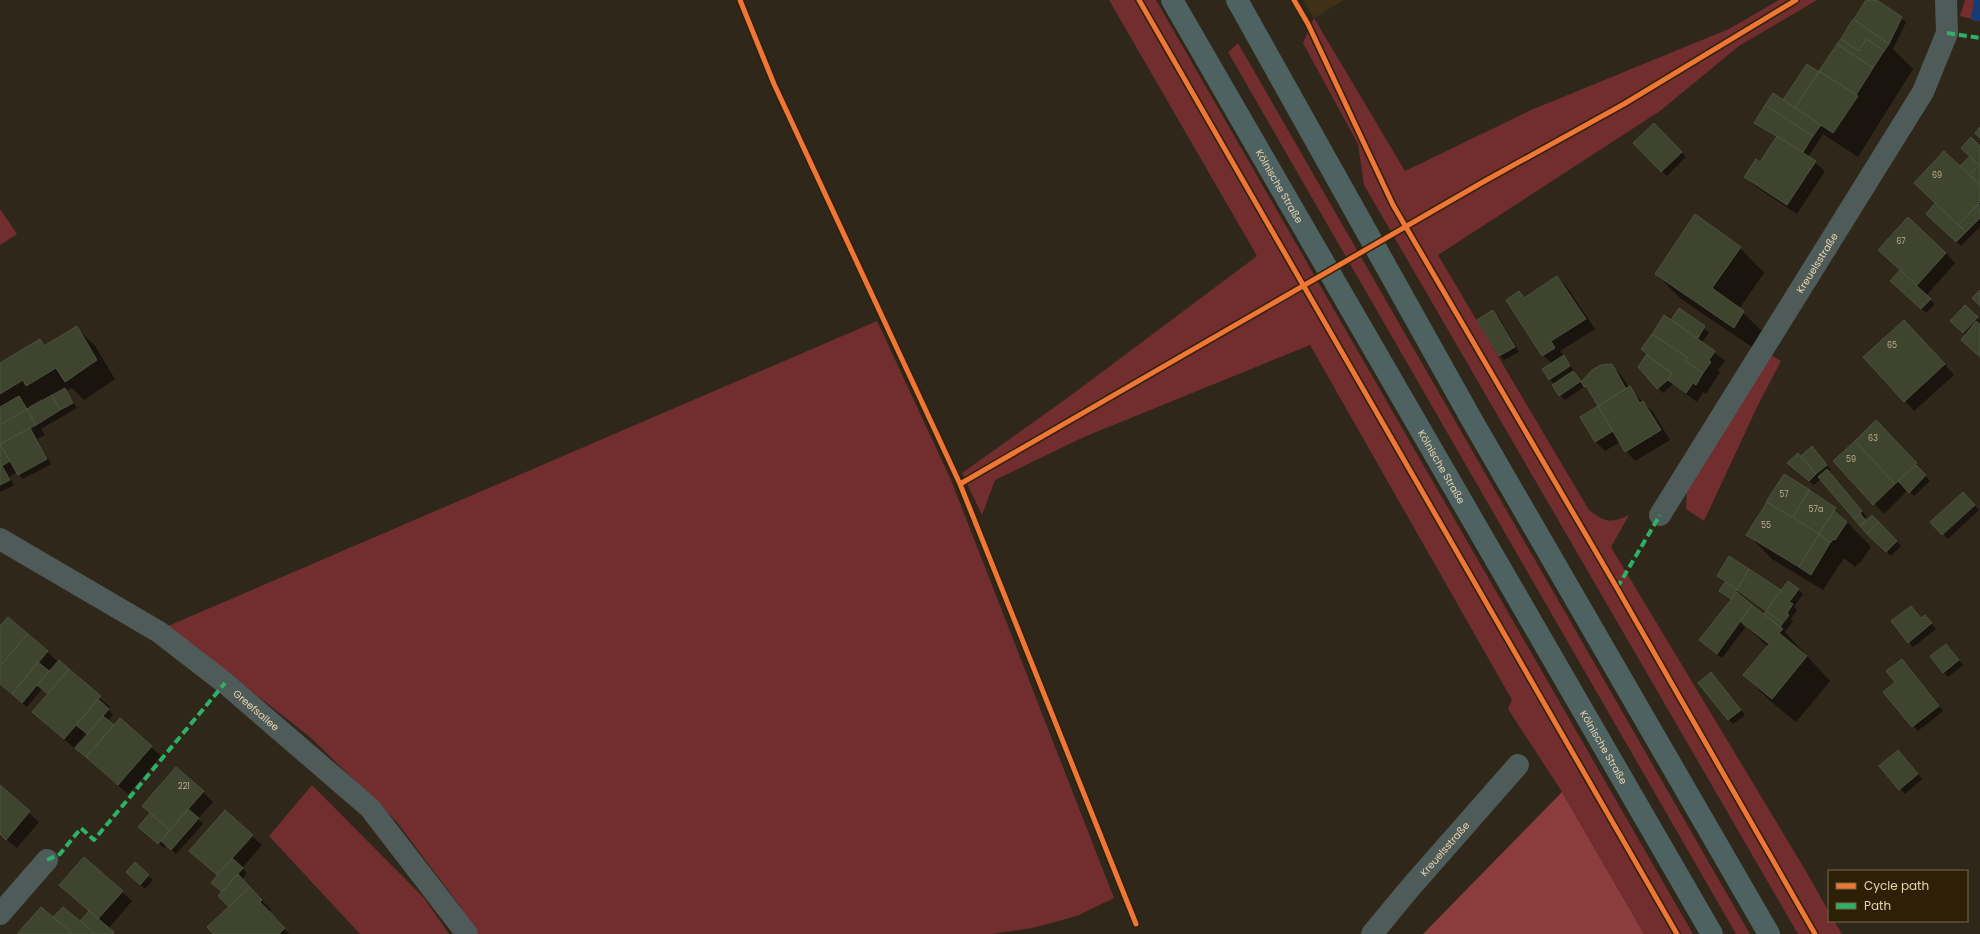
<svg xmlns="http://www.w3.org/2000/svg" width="1980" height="934" viewBox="0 0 1980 934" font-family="Poppins,sans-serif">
<rect width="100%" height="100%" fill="#2f271a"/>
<path fill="#3f3117" d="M1303,0H1344L1314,18Z"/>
<path fill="#722d2f" d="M1109,0H1156L1693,934H1644L1562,792L1508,709L1512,700L1310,345L1084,437L995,480L982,515L962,473L1066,399L1257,256Z
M1779,0H1817L1739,46L1660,111L1438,255L1589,510C1605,522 1610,524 1629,515L1611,547L1807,873L1829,912V921H1834L1842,934H1798L1364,185L1358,144L1303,43L1314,18L1405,171L1531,110L1729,29Z
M1965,0H1980V21L1960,16Z
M1238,43L1750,934H1736L1228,52Z
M0,209L17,234L0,245Z
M877,321L951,480L1114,898L1077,916L1032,928L992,934H477L460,906L396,821L310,737L168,626Z
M1771,355L1781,361L1758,405L1704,521L1686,509L1687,488Z
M312,785L424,898L449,934H360L269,836Z"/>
<path fill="#8b3d3e" d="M1562,792L1644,934H1423Z"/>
<path fill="#0007" fill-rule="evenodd" d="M1868,0H1875L1906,22L1893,49L1913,69L1858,157L1823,134L1808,157L1825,171L1797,214L1755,186L1745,177L1761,163L1777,138L1755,123L1819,73L1858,22L1855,19Z
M1654,124L1686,157L1667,176L1634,143Z
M1980,147V227L1961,246L1927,214Z
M1740,248L1764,273L1739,309L1768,337L1759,352L1680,298L1656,274Z
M1946,253L1955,263L1926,296L1935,304L1926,313L1892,281L1901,270Z
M1557,277L1567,287L1595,329L1560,351L1574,371L1573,372L1582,383L1611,365L1621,375L1629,388L1653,412L1670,440L1635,461L1626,451L1620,442L1605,451L1595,441L1599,406L1591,392L1585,386L1565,400L1560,395L1553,385L1555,384L1549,379L1552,364L1543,355L1507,300L1519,292L1525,298Z
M1965,306L1980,321V356L1966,335L1951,321Z
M1679,310L1709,332L1702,343L1725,361L1718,370L1720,372L1706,394L1703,392L1697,402L1673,384L1663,393L1639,367L1676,324L1672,320Z
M1493,312L1498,316L1519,352L1504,360L1499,355Z
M77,328L95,346L115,379L84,400L72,388L66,391L77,408L41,429L45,435L37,439L51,464L23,479L17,472L9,477L14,485L0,492V365L40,341L45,346ZM41,399L43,401L30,409L28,407Z
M1914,331L1954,375L1914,411L1905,401Z
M1886,431L1930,481L1914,496L1908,490L1884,514L1834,461Z
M1812,448L1831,470L1828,472L1866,516L1864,519L1866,522L1872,516L1901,546L1891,556L1861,526L1821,479L1814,485L1793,468Z
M1784,475L1835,509L1871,547L1860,563H1859L1855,567L1844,558L1823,590L1772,559L1748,535Z
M1963,493L1979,510L1948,539L1932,522Z
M1729,557L1782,591L1798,589L1803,594L1794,607L1797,610L1791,619L1793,621L1785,632L1830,681L1796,722L1769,700L1744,675L1768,647L1742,622L1741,623L1745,628L1722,658L1705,645L1732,599L1721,591L1726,583L1718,576ZM1729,585L1738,588V592L1729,586ZM1740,593L1766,612L1770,618L1769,619L1752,606Z
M8,618L110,707L108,709L113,715L107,721L114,727L151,747L161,756L128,794L92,762L82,742L80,741L74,748L43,721L49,694L42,689L27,707L0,684V628Z
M1921,619L1929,621L1936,629L1913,647L1909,642Z
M1951,650L1963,665L1948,677L1944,672Z
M1906,665L1943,711L1918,731L1884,692L1896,682Z
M1716,678L1745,715L1733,724L1728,719Z
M1903,756L1922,779L1905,794L1900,789Z
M0,787L39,822L17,848L0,834Z
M203,792L213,802L198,819L203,824L176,854L167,845L164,848L140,826L151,813Z
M252,836L262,845L242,868L247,873L242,879L271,910L269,912L289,934H215L230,907L223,893L218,876L201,861Z
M148,876L153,880L145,889L132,877Z
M122,892L132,901L108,929L114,934H18L54,919L80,922L89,911Z"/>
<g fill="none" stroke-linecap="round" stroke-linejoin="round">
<path stroke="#163a74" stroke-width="9" d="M1976,17L1979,0"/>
</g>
<path fill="#3f442e" stroke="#4b523f" d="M1866,0H1877L1902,17L1889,44L1854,19Z
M1853,19L1889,44L1884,51L1866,39L1859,51L1841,39Z
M1841,39L1859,51L1866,39L1884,51L1873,68L1837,44Z
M1837,44L1873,68L1856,95L1819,71Z
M1807,64L1819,72L1795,108L1783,100Z
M1819,71L1858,96L1833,133L1795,108Z
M1773,93L1821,125L1813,136L1765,105Z
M1765,105L1813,136L1803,152L1754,123Z
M1654,123L1682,152L1661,172L1633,143Z
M1980,127V138L1975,133Z
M1777,136L1816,161L1787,205L1744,177L1756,159L1760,162Z
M1971,137L1980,146V166L1961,148Z
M1944,151L1980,185V202L1958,225L1914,183Z
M1970,156L1979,165L1969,175L1960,166Z
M1979,165L1980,166V185L1969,175Z
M1935,203L1966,232L1956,242L1926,214Z
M1979,204L1980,218L1966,232L1958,225Z
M1695,214L1741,247L1712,288L1744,311L1734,328L1655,274Z
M1908,217L1946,253L1917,285L1878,250Z
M1900,270L1931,299L1921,309L1890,281Z
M1557,276L1586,319L1551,341L1555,348L1542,356L1506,300L1519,291L1524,298Z
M1980,290V306L1972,298Z
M1965,305L1978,317L1963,333L1950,321Z
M1679,308L1705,326L1698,338L1671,320Z
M1493,310L1515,347L1499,356L1477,320Z
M1664,315L1715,351L1709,360L1711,362L1703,373L1685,361L1688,358L1652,334Z
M1904,320L1945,364L1904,402L1863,357Z
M1976,321L1980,324V357L1961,340Z
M77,326L97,360L65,382L56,368L26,386L23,380L0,394V363L40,339L44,346Z
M1652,334L1688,358L1685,361L1703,373L1696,385L1693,383L1686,393L1668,380L1672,373L1646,355L1647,354L1641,349Z
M1564,355L1570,366L1549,380L1542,369Z
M1646,355L1672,373L1668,380L1657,389L1638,367Z
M1612,364L1626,389L1598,406L1586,386L1584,387L1581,382L1592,370L1601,365Z
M1573,371L1581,381L1559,396L1552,385Z
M1630,386L1640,403L1643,401L1661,430L1625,452L1598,406Z
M65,388L73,403L60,410L52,395Z
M52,395L60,410L36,425L27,409Z
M19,396L27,409L0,425V407Z
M1598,406L1613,431L1595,442L1580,417Z
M27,409L36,425L0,444V425Z
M1876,420L1917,463L1895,484L1855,441Z
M30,428L47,459L18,475L0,444Z
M1855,441L1895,484L1873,505L1833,461Z
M0,444L10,461L0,467Z
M1812,446L1827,465L1816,474L1801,456Z
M1798,453L1816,474L1809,481L1787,463Z
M1916,465L1926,475L1909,493L1898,481Z
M2,466L10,480L0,485V467Z
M1827,469L1862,511L1854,519L1818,477Z
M1784,474L1810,490L1792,517L1766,502Z
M1809,490L1836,508L1819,534L1793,517Z
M1963,492L1975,505L1942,535L1930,522Z
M1767,502L1819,534L1799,567L1746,535Z
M1834,510L1847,522L1835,540L1834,539L1830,543L1819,534Z
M1860,513L1866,521L1860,526L1854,519Z
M1872,515L1879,522L1867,534L1860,526Z
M1879,522L1897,541L1886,552L1867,534Z
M1819,534L1830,543L1811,575L1799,567Z
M1729,556L1749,569L1737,589L1717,576Z
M1749,569L1781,590L1766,611L1737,590Z
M1788,581L1799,589L1789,602L1793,604L1787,613L1789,615L1783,623L1766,611Z
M1725,582L1737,590L1731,599L1719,591Z
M1737,592L1752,605L1717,654L1699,640Z
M1752,605L1783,629L1779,633L1807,656L1772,699L1743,675L1769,644L1740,621Z
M1911,606L1921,618L1925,615L1932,623L1908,643L1891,621Z
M1766,611L1783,623L1780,627L1764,614Z
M8,617L28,634L0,666V626Z
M28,634L48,651L12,694L0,684V666Z
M1946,644L1959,660L1943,673L1930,656Z
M1902,659L1939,706L1912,727L1883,692L1895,682L1886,671Z
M59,660L69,669L48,694L37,685Z
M38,662L49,671L22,703L12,694Z
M69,669L101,696L64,739L32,712Z
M1711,672L1741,710L1728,720L1698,683Z
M98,699L109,709L87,734L76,725Z
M103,716L114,725L86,757L75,748Z
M120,718L152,746L118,785L86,757Z
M1898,750L1918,774L1899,790L1879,766Z
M176,767L204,791L170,830L142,806Z
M0,785L30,811L6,840L0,834Z
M188,809L199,818L171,850L161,841Z
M225,810L253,835L217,875L189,851Z
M150,813L170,830L158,844L138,827Z
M84,857L123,891L98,919L59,885Z
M232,858L243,868L222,892L211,883Z
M135,862L149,875L140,885L126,872Z
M238,874L250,887L229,907L218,896Z
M250,887L262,900L260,902L285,928L279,934H213L207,927Z
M41,907L53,917L73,934H17Z
M63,907L80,921L95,934H73L53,917Z
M89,911L114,932L113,934H95L80,921Z"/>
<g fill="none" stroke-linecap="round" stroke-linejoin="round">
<g stroke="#4f5b58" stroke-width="22">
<path id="s1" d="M1660,515L1923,92L1947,33L1946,0"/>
<path id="s2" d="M0,539L159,632L225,683L370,808L467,934"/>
<path d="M0,914L47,860"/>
<path id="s3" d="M1372,934L1410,888L1518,765"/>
</g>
<g stroke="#4d6261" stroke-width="22">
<path id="s4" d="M1172,0L1712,934"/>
<path d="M1237,0L1473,422L1769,934"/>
</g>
<path stroke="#2db169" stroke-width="4" stroke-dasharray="8 4" stroke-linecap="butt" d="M1947,33L1980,38
M1617,588L1660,515
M47,860L60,854L81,828L94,840L225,683"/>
<g stroke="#2e2007" stroke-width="8">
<path id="cycleway" d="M740,0L774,84L960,484L1136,924
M1139,0L1677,934
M1294,0L1308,24L1393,205L1617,588L1815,934
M960,484L1483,182L1624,104L1796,0"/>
</g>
<use href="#cycleway" stroke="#f07635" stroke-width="5"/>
</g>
<g text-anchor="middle" stroke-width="3.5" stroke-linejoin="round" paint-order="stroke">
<g font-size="8" fill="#beaf8e">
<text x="1937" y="178">69</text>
<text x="1901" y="244">67</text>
<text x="1892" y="348">65</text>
<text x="1873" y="441">63</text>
<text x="1851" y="462">59</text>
<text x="1784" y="497">57</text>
<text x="1816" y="512">57a</text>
<text x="1766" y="528">55</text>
<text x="184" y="789">221</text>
</g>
<g font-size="10" fill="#e9d3ae" stroke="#2e2007">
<text dy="4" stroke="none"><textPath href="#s4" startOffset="215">Kölnische Straße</textPath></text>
<text dy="4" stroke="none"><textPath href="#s1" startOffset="297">Kreuelsstraße</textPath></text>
<text dy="4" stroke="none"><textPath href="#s4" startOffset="539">Kölnische Straße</textPath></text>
<text dy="4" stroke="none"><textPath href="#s2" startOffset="309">Greefsallee</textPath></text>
<text dy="4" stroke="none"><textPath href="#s4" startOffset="863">Kölnische Straße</textPath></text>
<text dy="4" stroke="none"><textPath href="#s3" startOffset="112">Kreuelsstraße</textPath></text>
</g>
</g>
<rect x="1828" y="870" width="140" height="52" fill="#2e2007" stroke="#79684a"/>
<rect x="1836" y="883" width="20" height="6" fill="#f07635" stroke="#79684a"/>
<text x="1864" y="890" font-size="12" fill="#e9d3ae">Cycle path</text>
<rect x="1836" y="903" width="20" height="6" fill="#2db169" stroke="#79684a"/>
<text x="1864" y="910" font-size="12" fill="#e9d3ae">Path</text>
</svg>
